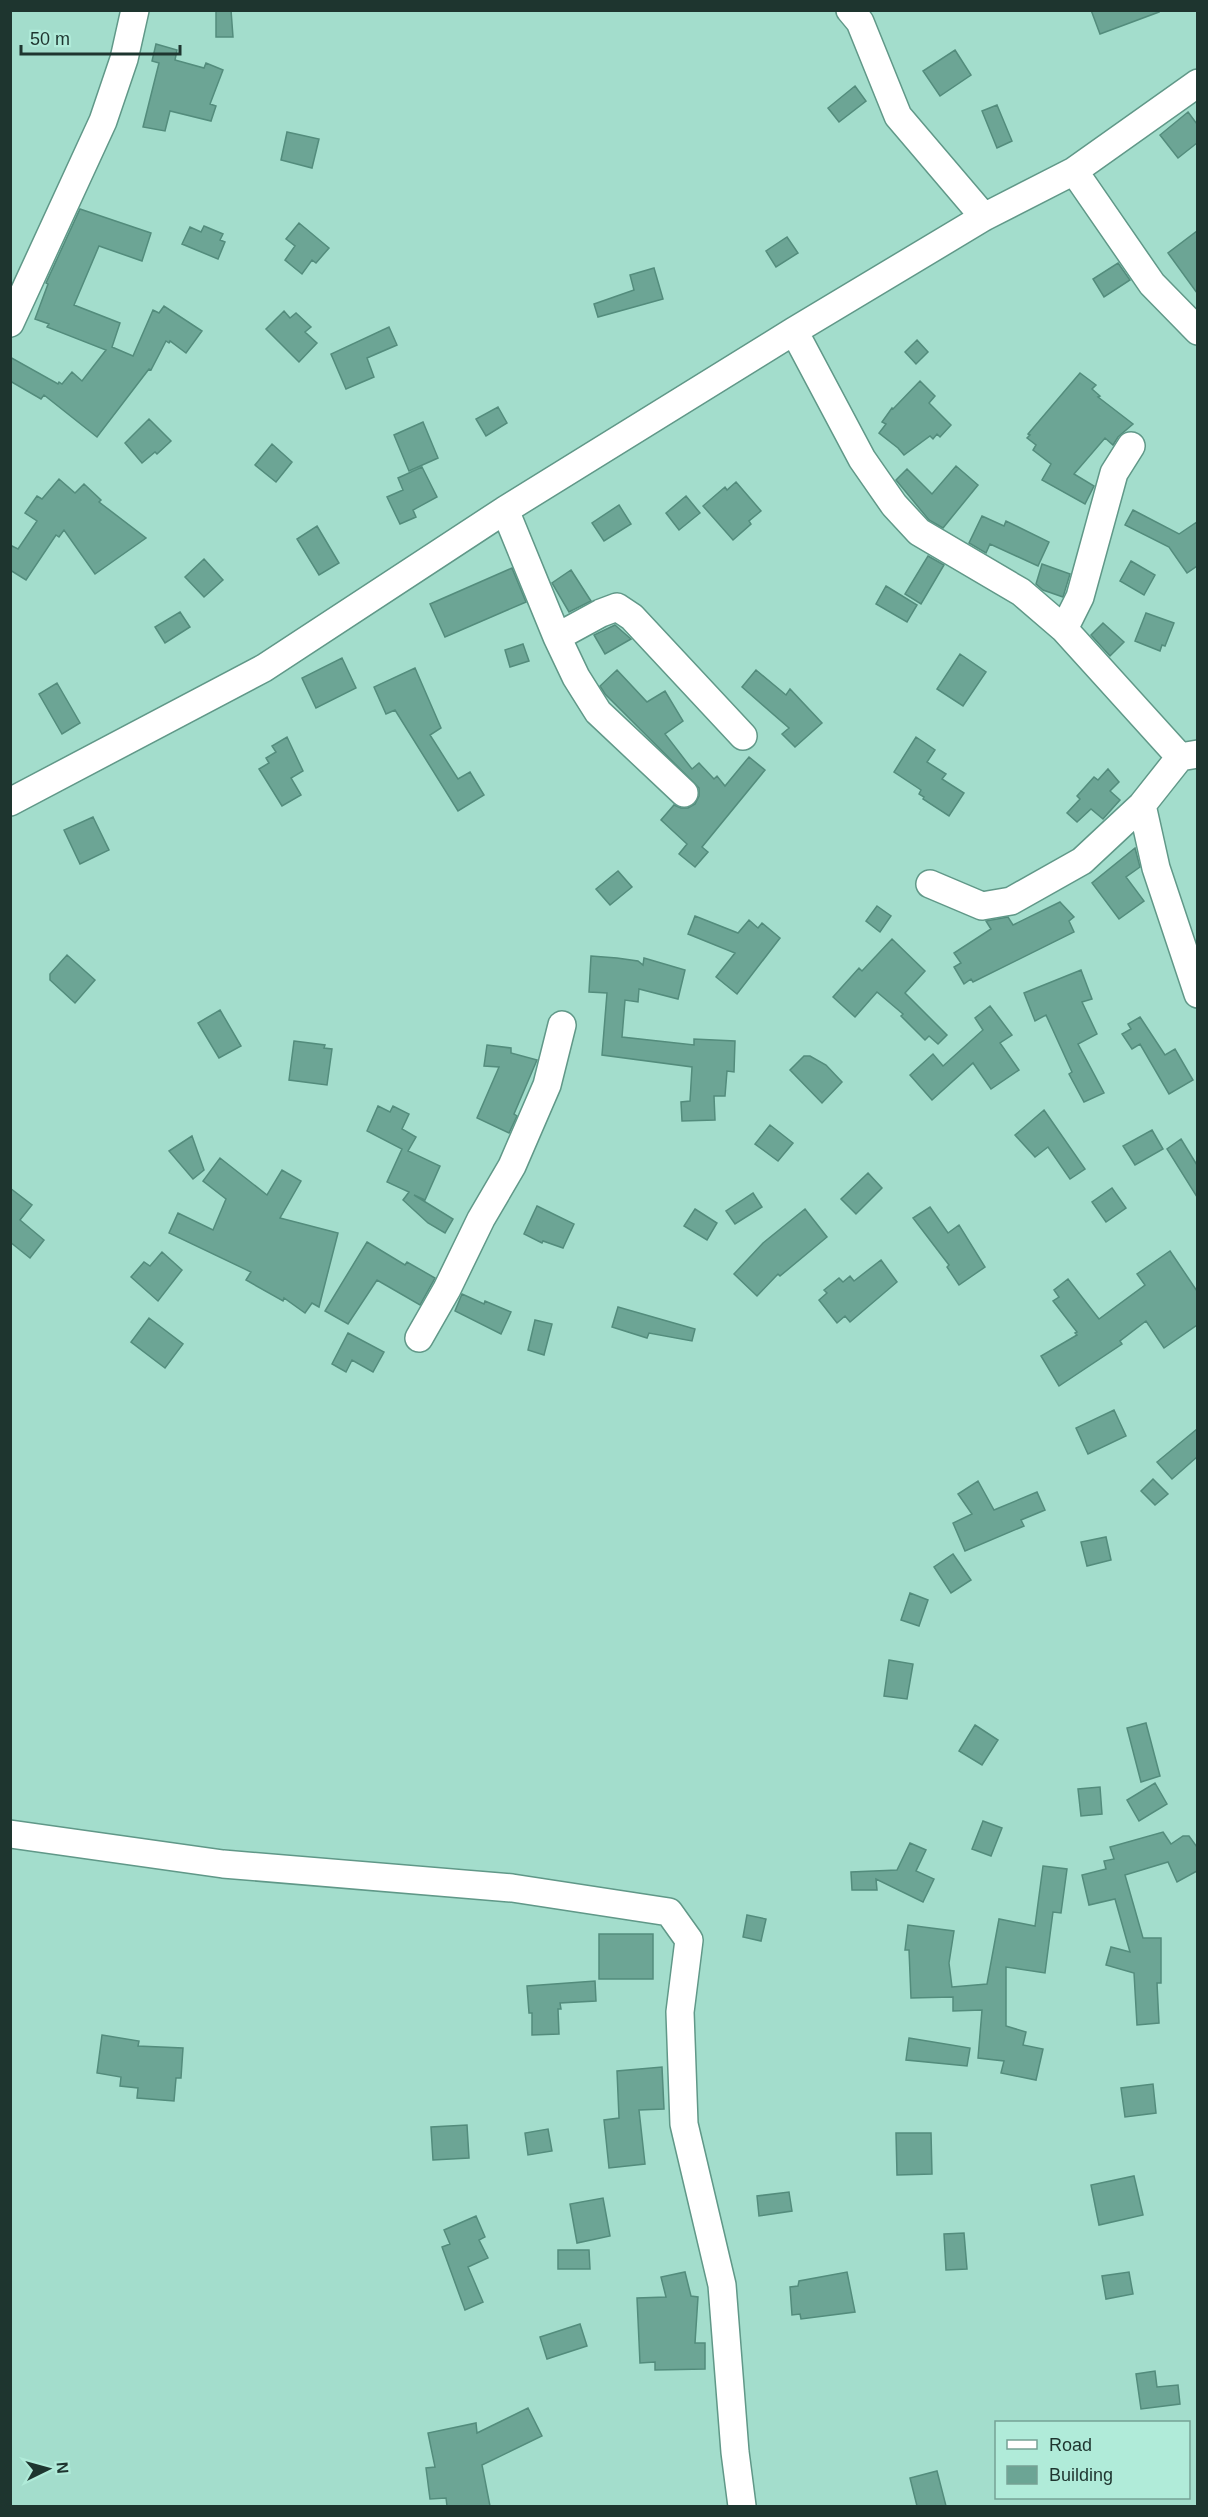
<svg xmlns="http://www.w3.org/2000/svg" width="1208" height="2517" viewBox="0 0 1208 2517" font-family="Helvetica,sans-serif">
<rect width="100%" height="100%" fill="#a3ddcc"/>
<path fill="#6ca595" stroke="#538c7c" stroke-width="1.5" d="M216,10H231L233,37H216Z
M1091,10H1158L1159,12L1100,34Z
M156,44L177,50L175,60L204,68L206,63L223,70L210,104L216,106L211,121L170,111L165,131L143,127L159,63L152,61Z
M955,50L971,75L940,96L923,71Z
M855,86L866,101L839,122L828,108Z
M997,105L1012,141L997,148L982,111Z
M1188,112L1197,124V143L1178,158L1160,135Z
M287,132L319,139L312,168L281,160Z
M80,209L151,233L142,261L99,246L74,305L120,323L112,347L133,356L153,310L159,313L164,306L202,331L186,353L170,341L169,343L166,341L151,370L149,369L97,437L44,395L41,399L10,381V357L58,384L59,382L62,384L72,372L82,381L106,350L47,327L49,324L35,319L48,284L46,283Z
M299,223L329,248L316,263L312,260L302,274L285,260L295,246L286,239Z
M204,226L223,234L220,240L225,242L218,259L182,244L190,227L201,232Z
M1197,231V293L1168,253Z
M787,237L798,253L776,267L766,251Z
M1118,263L1130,280L1104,297L1093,279Z
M654,268L663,299L598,317L594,304L634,290L630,275Z
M284,311L290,318L296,313L311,327L305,332L317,343L299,362L266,329Z
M389,327L397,345L367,358L374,377L346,389L331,354Z
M917,340L928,352L916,364L905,352Z
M1080,373L1096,385L1092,389L1100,396L1098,397L1133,424L1118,437L1113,445L1105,438L1074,474L1094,486L1085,504L1042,480L1051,464L1033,450L1036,445L1027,438L1030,435L1028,434Z
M920,381L935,396L929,403L951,425L940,437L937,434L933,439L930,436L904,455L898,448L879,433L886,424L882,422L892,408L893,409Z
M498,407L507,423L486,436L476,419Z
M149,419L171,441L157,454L155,452L142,463L125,443Z
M423,422L438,458L409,471L394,435Z
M272,444L292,462L276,482L255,465Z
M956,466L978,485L943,528L929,520L896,480L907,469L932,494Z
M422,467L437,497L413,510L416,517L400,524L387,497L403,490L398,478Z
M59,479L75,493L84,484L101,500L99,502L146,538L95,574L64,530L59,537L56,535L26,580L10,570V545L18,549L37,521L25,513L37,496L42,499Z
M736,482L761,511L749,521L751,524L733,540L703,506L725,487L727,490Z
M686,496L700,513L679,530L666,513Z
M619,505L631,524L604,541L592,523Z
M1133,510L1179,534L1197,522V566L1187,573L1169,547L1125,525Z
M982,516L1004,526L1006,521L1049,542L1038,566L990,544L986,553L969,543Z
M317,526L339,563L319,575L297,539Z
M928,556L944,565L921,604L905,594Z
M204,559L223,580L204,597L185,577Z
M1131,561L1155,575L1144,595L1120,581Z
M1042,564L1070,574L1063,597L1043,590L1036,584Z
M512,568L526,602L445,637L430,604Z
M571,570L591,601L569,612L552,583Z
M886,586L917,605L907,622L876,604Z
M180,612L190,627L165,643L155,627Z
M1146,613L1174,623L1165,646L1162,645L1160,651L1135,641Z
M1103,623L1124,642L1110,656L1091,635Z
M615,625L631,639L605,654L594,635Z
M523,644L529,661L510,667L505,650Z
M960,654L986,672L963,706L937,689Z
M342,658L356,688L316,708L302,678Z
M415,668L441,728L430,735L458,779L470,772L484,795L458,811L395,710L386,714L374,687Z
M617,670L647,702L665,691L683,721L665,734L692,769L699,763L714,779L717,776L725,786L749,757L765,770L702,847L708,852L695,867L679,854L687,844L661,820L674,805L681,808H688L695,804L699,796V788L605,694L600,686Z
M756,670L786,695L790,689L822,723L795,747L782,734L789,728L742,687Z
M57,683L80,723L62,734L39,694Z
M287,737L303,771L291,778L301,795L282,806L259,769L269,763L266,758L276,752L272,746Z
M916,737L935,750L927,762L946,774L942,779L964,793L949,816L923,799L924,797L919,794L921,790L894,772Z
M1108,769L1119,782L1110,791L1120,800L1103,819L1091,809L1077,822L1067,813L1080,799L1077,796L1094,777L1098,780Z
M93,817L109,850L80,864L64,830Z
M1135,848L1140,867L1126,877L1144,901L1119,919L1092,883Z
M618,871L632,887L610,905L596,889Z
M1060,902L1074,917L1069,921L1074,932L973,982L971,979L964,984L954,967L961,963L954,953L991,929L986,921L1008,917L1013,925Z
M877,906L891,916L880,932L866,921Z
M695,916L738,933L749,920L758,928L762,923L780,938L737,994L716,977L735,953L688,934Z
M892,939L925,971L905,993L947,1035L938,1044L929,1036L925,1040L901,1016L903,1014L877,992L855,1017L833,997L859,968L862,971Z
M67,955L95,980L75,1003L50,980V974Z
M591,956L617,958L638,961L643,965L644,958L685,970L678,999L639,989L638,1002L625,1000L622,1037L694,1045V1039L735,1041L734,1072L727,1071L725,1096H714L715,1120L682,1121L681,1102L690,1101L692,1067L602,1055L607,993L589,992Z
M1081,970L1092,999L1082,1002L1097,1034L1078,1044L1104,1093L1084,1102L1069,1074L1072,1072L1046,1015L1035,1021L1024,993Z
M990,1006L1012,1035L1000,1043L1019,1070L991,1089L973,1063L932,1100L910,1075L933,1054L943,1066L983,1030L975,1018Z
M220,1010L241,1046L219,1058L198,1023Z
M1140,1017L1165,1055L1175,1049L1193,1080L1169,1094L1140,1044L1132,1049L1122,1034L1131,1029L1128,1024Z
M294,1041L325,1045L324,1048L332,1049L327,1085L289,1080Z
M487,1045L511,1048V1053L537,1060L514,1114L517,1116L509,1133L477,1118L499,1067L484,1066Z
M804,1056H810L826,1065L842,1082L822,1103L790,1070Z
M378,1106L390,1112L393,1106L409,1114L402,1129L416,1137L408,1151L440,1166L425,1200L414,1195L453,1219L445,1233L428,1223L403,1200L409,1192L387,1182L402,1149L367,1131Z
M1044,1110L1085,1169L1070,1179L1048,1147L1035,1157L1015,1135Z
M770,1125L793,1143L778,1161L755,1144Z
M1152,1130L1163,1149L1135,1165L1123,1146Z
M192,1136L204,1170L193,1179L169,1151Z
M1181,1139L1197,1165V1197L1167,1149Z
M220,1158L267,1195L282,1170L301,1181L280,1218L338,1233L319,1307L312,1303L305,1313L284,1298L283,1301L246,1280L251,1272L169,1233L178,1213L213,1230L226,1199L203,1181Z
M868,1173L882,1188L856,1214L841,1199Z
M10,1188L32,1205L20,1220L44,1240L30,1258L10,1242Z
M1112,1188L1126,1208L1106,1222L1092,1202Z
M753,1193L762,1207L735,1224L726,1211Z
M537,1206L574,1224L563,1248L543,1241L542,1243L524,1234Z
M930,1207L948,1233L959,1225L985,1267L959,1285L947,1267L949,1265L913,1218Z
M695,1209L717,1223L707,1240L684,1226Z
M805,1209L827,1237L780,1276L778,1274L757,1296L734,1274L763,1243Z
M367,1242L405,1265L407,1262L435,1278L420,1305L377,1280L348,1324L325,1311Z
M1170,1251L1197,1291V1325L1164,1348L1146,1321L1120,1341L1122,1344L1059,1386L1041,1356L1077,1335L1075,1333L1077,1332L1053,1301L1059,1297L1054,1290L1068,1279L1099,1319L1145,1285L1137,1274Z
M162,1252L182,1270L158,1301L131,1277L144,1262L150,1266Z
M881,1260L897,1282L850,1322L845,1316L837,1323L819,1300L827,1293L824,1290L839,1278L843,1282L850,1276L854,1281Z
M462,1294L484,1304L485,1301L511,1312L501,1334L455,1311Z
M618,1307L695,1329L692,1341L649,1333L647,1338L612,1327Z
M149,1318L183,1344L165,1368L131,1342Z
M535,1320L552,1324L544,1355L528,1350Z
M348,1333L384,1352L373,1372L352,1360L346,1372L332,1364Z
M1114,1410L1126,1436L1088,1454L1076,1428Z
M1197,1429V1457L1172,1479L1157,1462Z
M1153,1479L1168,1494L1155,1505L1141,1491Z
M978,1481L994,1510L1037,1492L1045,1510L1021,1520L1024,1526L965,1551L953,1523L972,1514L958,1494Z
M1106,1537L1111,1560L1087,1566L1081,1542Z
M953,1554L971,1580L951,1593L934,1567Z
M910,1593L928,1600L919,1626L901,1620Z
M889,1660L913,1664L907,1699L884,1696Z
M1146,1723L1160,1776L1141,1782L1127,1728Z
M975,1725L998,1740L982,1765L959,1751Z
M1155,1783L1167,1804L1139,1821L1127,1800Z
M1100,1787L1102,1814L1081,1816L1078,1789Z
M983,1821L1002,1828L991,1856L972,1849Z
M1163,1832L1171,1844L1183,1836H1189L1197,1847V1871L1177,1882L1168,1862L1125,1875L1143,1938H1161V1983H1157L1159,2023L1137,2025L1134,1973L1106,1965L1111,1947L1130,1952L1115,1899L1089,1905L1082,1875L1106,1869L1104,1861L1114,1859L1110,1847Z
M910,1843L926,1850L916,1871L934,1879L923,1902L876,1879L877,1890H852L851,1872L897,1870Z
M1043,1866L1067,1869L1061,1913L1053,1912L1045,1973L1006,1967V2026L1026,2032L1023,2045L1043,2049L1036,2080L1001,2073L1004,2061L978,2058L982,2010L953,2011V1997L911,1998L909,1950H905L908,1925L954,1931L949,1963L952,1987L987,1984L999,1919L1035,1926Z
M747,1915L766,1919L761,1941L743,1937Z
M599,1934H653V1979H599Z
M595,1981L596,2001L560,2003L561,2009H558L559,2034L532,2035V2013H529L527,1986Z
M102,2035L139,2041L138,2046L183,2048L181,2078H176L174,2101L137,2098L138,2088L120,2086L121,2077L97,2073Z
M909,2038L970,2048L967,2066L906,2060Z
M662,2067L664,2109L639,2110L645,2164L609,2168L604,2120L619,2118L617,2071Z
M1153,2084L1156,2113L1125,2117L1121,2088Z
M467,2125L469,2158L433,2160L431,2127Z
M548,2129L552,2151L528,2155L525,2133Z
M896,2133H931L932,2174L897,2175Z
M1134,2176L1143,2215L1099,2225L1091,2185Z
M789,2192L792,2211L759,2216L757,2196Z
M603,2198L610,2236L577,2243L570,2204Z
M476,2216L485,2237L479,2240L488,2258L468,2267L483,2302L465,2310L442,2247L450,2244L444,2230Z
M964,2233L967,2269L946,2270L944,2234Z
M558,2250H589L590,2269H558Z
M685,2272L691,2296L698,2297L695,2343H705V2369L655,2370V2362L640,2363L637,2298L666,2297L661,2277Z
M847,2272L855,2312L801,2319L800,2314L792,2315L790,2287L798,2286L799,2281Z
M1129,2272L1133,2294L1106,2299L1102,2276Z
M580,2324L587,2346L547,2359L540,2337Z
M1155,2371L1157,2387L1178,2385L1180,2404L1141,2409L1136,2374Z
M528,2408L542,2436L482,2465L490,2506H447L446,2498L430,2499L426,2468L435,2467L428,2433L476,2423L477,2433Z
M937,2471L946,2506H917L910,2478Z"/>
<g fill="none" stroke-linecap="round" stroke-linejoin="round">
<g stroke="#609888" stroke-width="30">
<path id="minor" d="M850,10L860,22L898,116L984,217
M1074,171L1152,284L1198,331
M10,323L103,121L124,59L135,10
M794,331L862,459L894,505L919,532L1021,592L1064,629L1180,757L1198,754
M505,510L557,637L576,677L598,712L684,793
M1064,629L1080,597L1114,473L1131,446
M557,637L601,613L617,607L632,617L743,736
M10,802L264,668L505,510L794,331L984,217L1074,171L1198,83
M1142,805L1156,868L1198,994
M930,884L982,906L1011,901L1082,861L1142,805L1180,757
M419,1338L447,1289L481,1219L512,1166L547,1085L562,1025
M10,1834L223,1864L512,1888L669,1912L689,1940L680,2012L684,2124L722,2285L735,2452L742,2506"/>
</g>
<use href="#minor" stroke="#fff" stroke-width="27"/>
</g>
<rect width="1208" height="2517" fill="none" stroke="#1e352f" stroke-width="24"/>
<rect x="995" y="2421" width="195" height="78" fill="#b0ebd9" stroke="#76a295" stroke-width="1.5"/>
<rect x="1007" y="2440" width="30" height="9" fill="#ffffff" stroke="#76a295" stroke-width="1.5"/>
<text x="1049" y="2451" font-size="18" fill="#1e352f">Road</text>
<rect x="1007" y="2466" width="30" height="18" fill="#6ca595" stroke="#76a295" stroke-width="1.5"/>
<text x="1049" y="2481" font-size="18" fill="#1e352f">Building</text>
<g transform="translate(48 2469) rotate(85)" stroke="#b0ebd9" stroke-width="4.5" paint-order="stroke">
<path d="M0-4.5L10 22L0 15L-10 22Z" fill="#1e352f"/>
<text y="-9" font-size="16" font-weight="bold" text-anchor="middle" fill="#1e352f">N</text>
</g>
<path d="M21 45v9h159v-9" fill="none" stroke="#1e352f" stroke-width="3"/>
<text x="30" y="45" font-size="18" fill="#1e352f" stroke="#b0ebd9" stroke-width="4.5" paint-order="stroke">50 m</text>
</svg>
